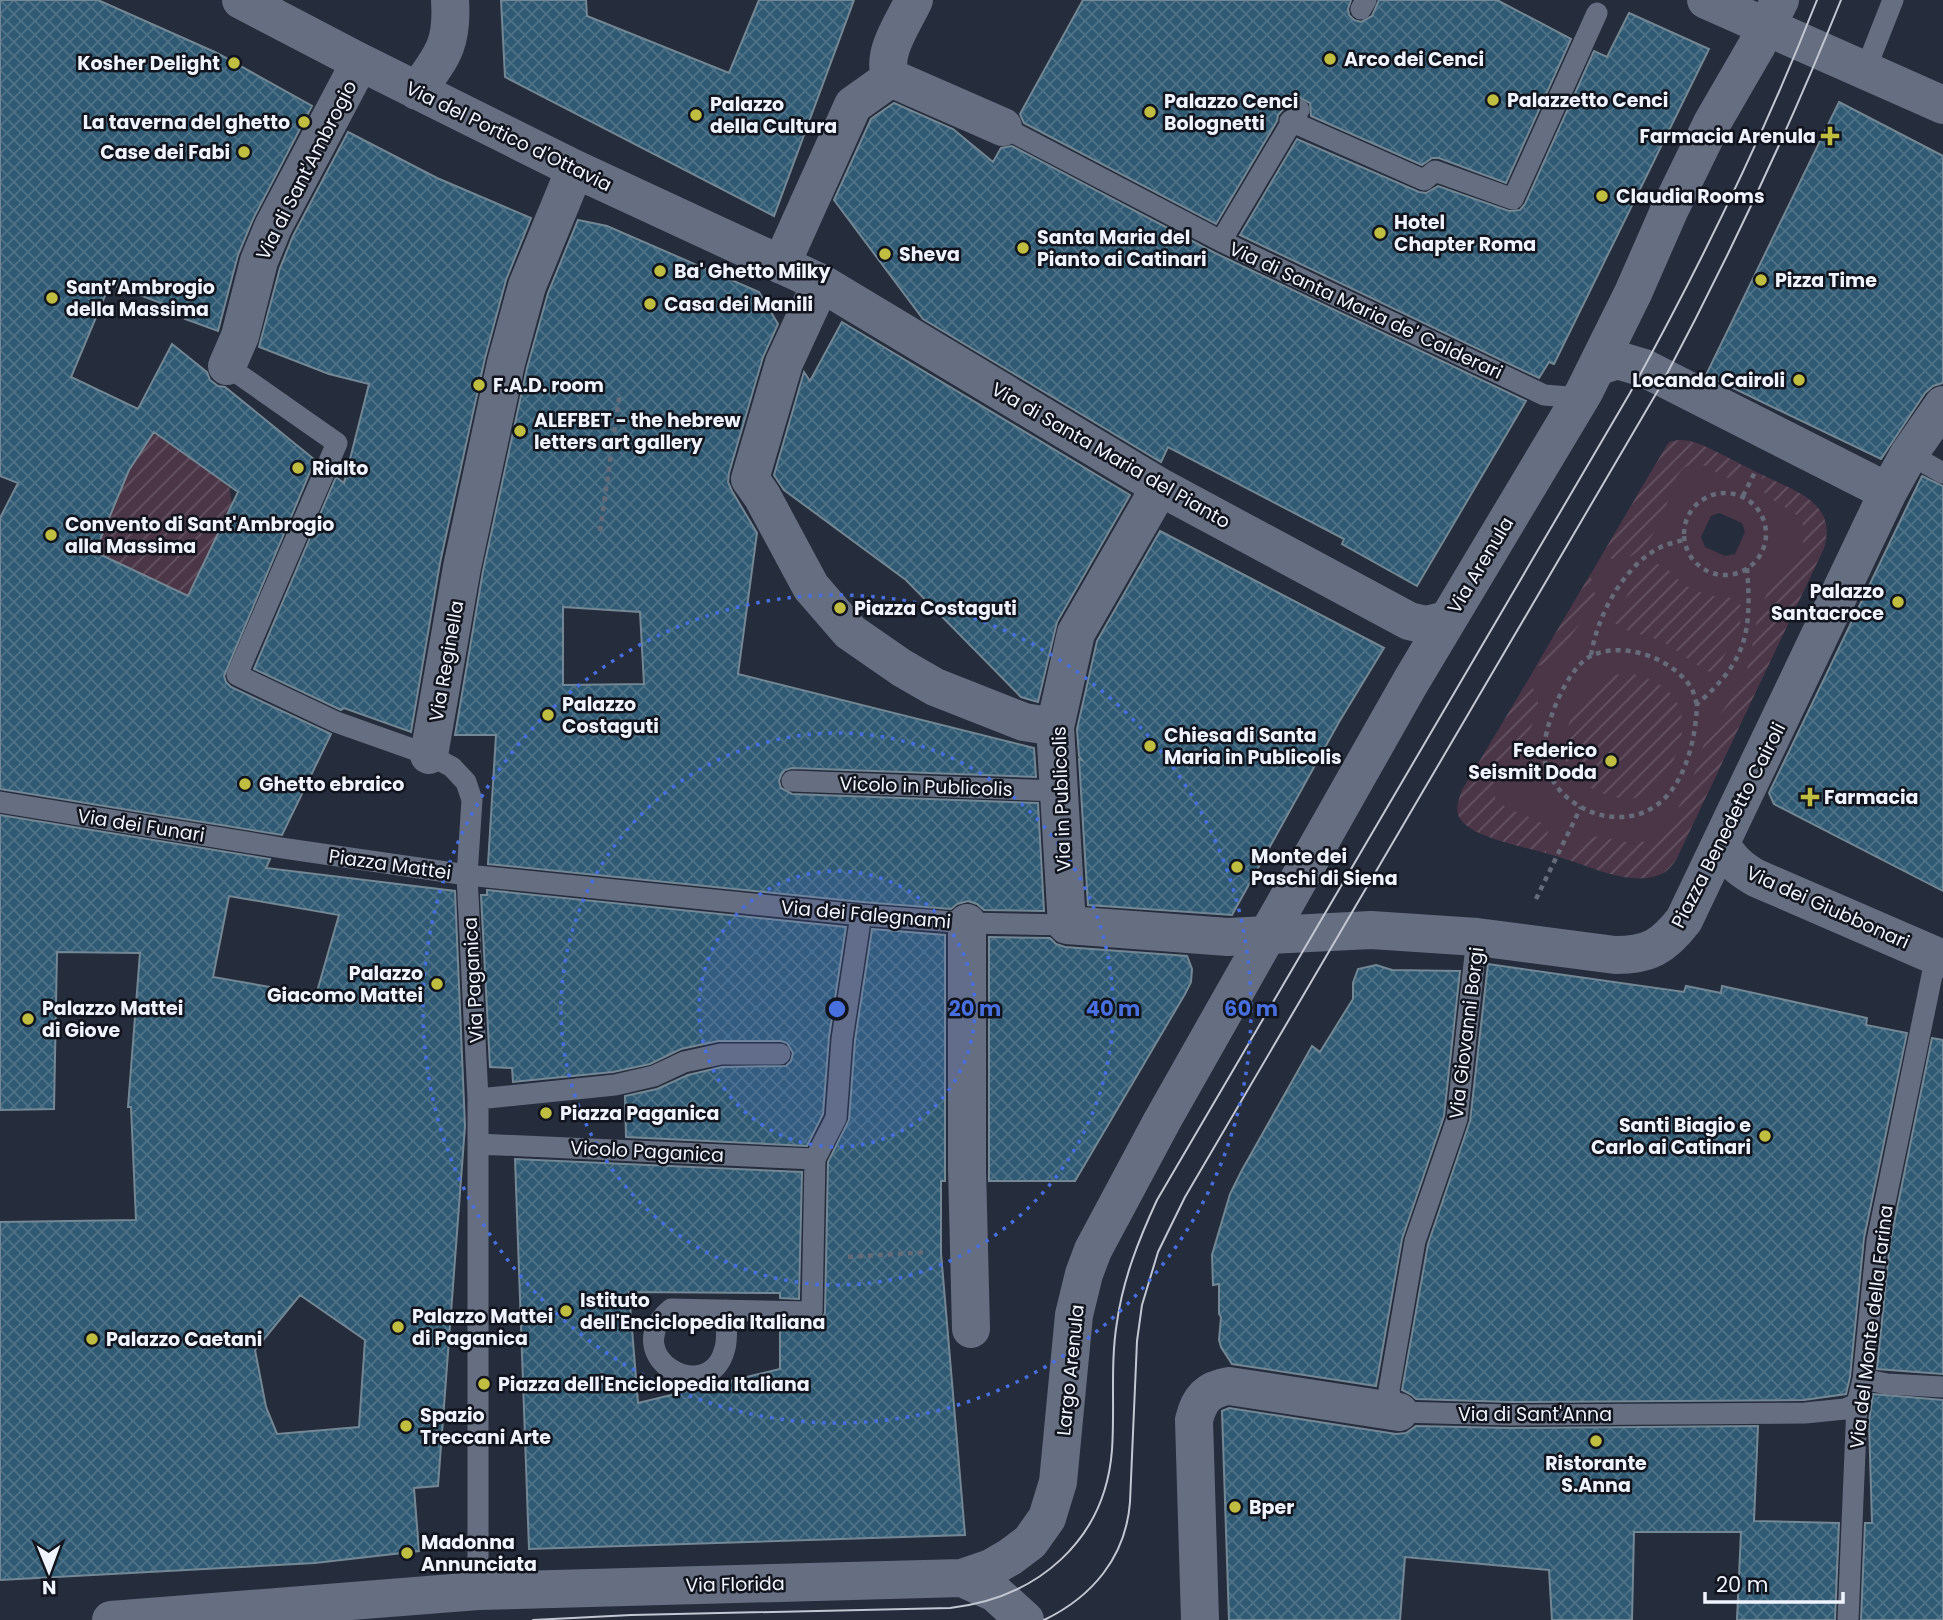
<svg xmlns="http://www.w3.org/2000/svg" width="1943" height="1620" viewBox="0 0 1943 1620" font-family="Poppins,sans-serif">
<defs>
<pattern id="garden-furrows" width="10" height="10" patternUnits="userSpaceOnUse" patternTransform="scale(1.75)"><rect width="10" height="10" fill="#4b3648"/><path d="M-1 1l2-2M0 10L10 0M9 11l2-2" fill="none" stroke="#655463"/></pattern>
<pattern id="building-cross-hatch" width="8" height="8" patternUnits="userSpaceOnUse" patternTransform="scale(1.75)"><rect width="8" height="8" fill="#305a73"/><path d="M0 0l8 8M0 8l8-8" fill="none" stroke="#4e7288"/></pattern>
</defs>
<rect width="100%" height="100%" fill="#252c3c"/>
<path fill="#4b3648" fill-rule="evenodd" d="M1679,440L1691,441L1705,446L1802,495C1824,511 1831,521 1824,548L1676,860C1658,880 1645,879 1619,875L1478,833C1459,822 1455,810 1463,790L1664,450L1669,442ZM1719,513L1742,523L1745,532L1735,554L1725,556L1705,547L1701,537L1711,516Z"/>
<path fill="url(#garden-furrows)" d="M154,432L229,485L232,504L188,596L95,552L129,470Z
M1679,440C1705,443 1727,458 1750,469C1731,489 1718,471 1699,463C1694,463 1688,465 1684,468C1670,480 1669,502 1662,518C1650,542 1631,570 1602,555L1664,450L1669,442Z
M1763,475C1796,492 1837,502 1824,548L1676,860C1673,864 1669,869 1665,872C1637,889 1594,868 1566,859C1569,855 1571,849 1574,845C1597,818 1639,868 1669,823C1681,805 1692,782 1699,761C1702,753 1703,744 1707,736C1718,713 1737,696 1746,672C1755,647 1753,619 1766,596C1775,578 1802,557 1804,538C1808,499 1752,509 1763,475Z
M1651,563C1668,563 1673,578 1687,586C1694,590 1704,594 1712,596C1719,597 1727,596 1734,599C1756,610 1725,652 1718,667L1713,672L1706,671L1662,641L1627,630L1615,623L1614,618L1644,566Z
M1590,575C1594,584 1596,593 1594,602C1590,614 1581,621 1575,630C1561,648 1562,662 1536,666Z
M1629,673C1677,683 1694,713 1674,759C1668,774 1656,793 1639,797C1609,805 1563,780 1563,746C1564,732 1573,712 1581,701C1595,683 1606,675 1629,673Z
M1527,682C1564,712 1495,763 1495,798C1509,816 1533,812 1548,829L1546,853C1525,847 1469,837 1459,817C1455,808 1459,798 1462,790Z"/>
<path fill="url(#building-cross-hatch)" stroke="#738794" stroke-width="2" fill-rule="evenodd" d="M0,0H98L217,53L312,106L253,219L238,255L218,331L185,319L188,313L110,284L108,289L102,287L107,291L71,377L138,409L172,344L207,372L210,380L218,386L225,387L315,460L224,676L226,682L231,687L331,734L282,835L0,789V518L18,483L0,476ZM154,432L238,492L188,596L95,552L129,470Z
M501,0H586L587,16L729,73L759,0H854L774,216L505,77Z
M1083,0H1351L1348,9L1349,15L1354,20L1361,22L1372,16L1379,0H1497L1571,39L1506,183L1439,158H1432L1422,165L1311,116L1310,103L1298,97L1292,99L1278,115L1277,121L1216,224L1024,123L1020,114Z
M1629,13L1709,49L1554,364L1549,362L1539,378L1240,235L1297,139L1419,192L1426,193L1438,186L1509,211L1520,210L1525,204L1594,51L1607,57Z
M1839,102L1943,156V383L1933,386L1925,393L1881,459L1706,375Z
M894,103L953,129L993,162L1001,148L1012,146L1215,253L1526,401L1417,586L1342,544L1344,539L1168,447L1161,462L923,319L834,200L871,119Z
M348,132L437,178L531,218L506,280L485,358L440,563L411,732L344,708L341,710L254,669L336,477L344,483L369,384L329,374L259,347L280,268L293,236Z
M578,220L607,226L759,292L778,324L763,357L729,473L728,482L732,491L757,533L738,674L1034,748L1036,777L792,768L785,770L781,775L779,781L781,788L792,794L1038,803L1044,911L984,910L977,904L968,901L957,904L951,909L862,902L488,864L496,735H455L483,571L527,368L548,293ZM563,607L640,612L644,684L563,685Z
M842,322L1130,495L1057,622L1038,702L1021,697L906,580L784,490L774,475L804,372L810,381Z
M1922,476L1943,486V891L1774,804L1769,793Z
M1160,531L1384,648L1339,722L1232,915L1088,905L1079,759L1082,760L1079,756L1077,729L1097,641Z
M0,815L270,859L266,868L455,891L465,1126L438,1486L414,1488L419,1551L315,1563L0,1580V1222L136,1220L131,1107H128L140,953L57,952L54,1109L0,1110ZM229,896L339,915L316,995L213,977ZM300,1295L365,1340L359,1427L277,1434L266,1407L255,1350Z
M487,890L846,927L829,1037L823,1114L807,1146L626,1137L625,1096L657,1089L688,1075L722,1067L786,1066L791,1061L793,1053L787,1043L781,1041H718L681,1049L650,1064L613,1072L532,1080L513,1082L512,1068L490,1067L481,895H487Z
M872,929L945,935V1181H941V1253L965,1535L529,1549L515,1159L802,1172L799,1299L780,1298V1293L629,1292L638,1403L780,1369V1324H818L825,1313L828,1162L849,1120L855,1040Z
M989,937L1050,938L1056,944L1065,947L1187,956L1192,969L1191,982L1185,994L1075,1181H989Z
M1488,964L1684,992L1686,986L1721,993L1722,986L1867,1018L1866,1025L1907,1033L1864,1238L1850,1377L1846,1394L1804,1400L1510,1402L1416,1399L1412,1395L1402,1390L1428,1244L1470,1121Z
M1376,965L1392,970L1460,971L1444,1116L1402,1239L1376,1386L1232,1364L1221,1347L1219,1340L1221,1317L1219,1314V1284L1213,1285L1212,1255L1230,1194L1242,1170L1312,1046L1320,1052L1353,999V983L1358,969Z
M1932,1038L1943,1040V1374L1877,1369L1890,1243Z
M1873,1394L1943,1400V1620H1861L1865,1523H1872L1869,1421Z
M1229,1408L1396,1434L1406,1433L1416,1426L1510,1428L1758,1426L1754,1521L1839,1523L1835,1620H1737L1741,1532H1634L1632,1620H1552L1549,1570L1405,1557L1400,1620H1229L1222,1411Z"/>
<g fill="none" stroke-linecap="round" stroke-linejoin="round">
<path stroke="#656b79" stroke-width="4.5" stroke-dasharray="5 5" stroke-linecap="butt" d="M1684 534a41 41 0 1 1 82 0a41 41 0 1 1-82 0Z
M1743,496L1755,472
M600,531L620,392
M1591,655C1597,618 1620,573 1652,552C1662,545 1673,543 1683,540
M1697,704C1695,700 1694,693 1692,689C1674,659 1625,641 1593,655C1567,665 1541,731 1544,758C1546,768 1551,779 1557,787C1569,802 1588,813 1606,816C1673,826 1695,758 1697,704C1747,661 1752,632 1747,568
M1536,899L1581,807
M848,1257L927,1252"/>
<path stroke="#666e81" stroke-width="21" d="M1361,9L1366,0
M1865,71L1893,0
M1290,121L1424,180L1435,171L1513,199L1597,13
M1003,127L1221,241L1544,395L1569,397L1584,392
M1221,241L1299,110
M227,366L337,443L237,675L336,722L429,755L452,767L466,782L472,800L467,875L478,1099V1591
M1909,454L1943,473
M792,781L1059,791
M0,802L282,848L467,875L861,915L967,923L1067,925
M1477,937L1457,1119L1415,1241L1389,1390L1392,1406L1399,1412L1510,1415L1805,1413L1845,1409L1857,1404
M478,1099L615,1085L654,1076L684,1062L721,1054H780
M478,1144L815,1159
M726,1310C726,1322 728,1337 725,1348C710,1410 615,1356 671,1309L812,1312L815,1159L836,1118L842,1039L861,915
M1863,1379L1887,1384L1943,1387
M1848,1620L1857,1404L1863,1379L1877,1241L1936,956"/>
<path stroke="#666e81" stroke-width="38" d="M241,0L356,60L575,169L821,283L1160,487L1409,621L1426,625L1447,620
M914,0C904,22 880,54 891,78L1003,127
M1706,0L1943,105
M417,91C442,56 453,45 450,0
M781,265L853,105L891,78
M821,283L784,363L750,479L762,496L811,587L850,632L902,668L935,687L1024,722L1055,727
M227,366L240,336L259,261L273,227L360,62
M1597,367L1617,360L1644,368L1888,492
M1160,487L1076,633L1055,727L1067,925L1228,937L1371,930L1477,937L1615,955C1649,955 1663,947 1684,920L1888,492L1909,454L1943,405
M429,755L462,567L506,363L527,286L575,169
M1721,844C1730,860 1740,869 1756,878L1943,959
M967,923V1168L971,1329
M1200,1620L1194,1420C1199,1399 1208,1389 1229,1386L1399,1412"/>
<path stroke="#666e81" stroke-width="38" d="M962,1578L995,1593L1025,1620
M111,1620L478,1591L962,1578L991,1568L1010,1557L1030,1542L1047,1518L1058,1482L1074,1315L1084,1274L1093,1250L1162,1121L1410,683L1584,392L1633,293L1669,211L1712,123L1756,47L1780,0"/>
<path stroke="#c2c7d2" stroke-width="2" d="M533,1620L631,1615L950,1608C1037,1598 1105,1541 1112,1450C1115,1408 1110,1364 1117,1322C1123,1279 1139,1239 1157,1200L1630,393C1700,266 1764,135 1817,0
M1044,1620C1092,1597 1126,1557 1130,1502L1137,1341L1142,1305L1158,1252L1185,1197L1660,387C1727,261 1788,132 1841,0"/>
</g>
<circle cx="837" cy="1009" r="138" fill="#476fe0" fill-opacity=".12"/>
<g fill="none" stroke="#476fe0" stroke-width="3.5" stroke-dasharray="3.5 7">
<circle cx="837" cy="1009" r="138"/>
<circle cx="837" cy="1009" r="276"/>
<circle cx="837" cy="1009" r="414"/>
</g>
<g fill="#c0be41" stroke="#11141c" stroke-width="2.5">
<circle cx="1330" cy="59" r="7"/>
<circle cx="234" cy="63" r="7"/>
<circle cx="1493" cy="100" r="7"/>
<circle cx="1150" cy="112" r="7"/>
<circle cx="696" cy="115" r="7"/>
<circle cx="304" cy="122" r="7"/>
<path d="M1826.5 125.5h7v7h7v7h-7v7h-7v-7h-7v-7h7z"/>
<circle cx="244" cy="152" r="7"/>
<circle cx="1602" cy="196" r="7"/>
<circle cx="1380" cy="233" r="7"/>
<circle cx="1023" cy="248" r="7"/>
<circle cx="885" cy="254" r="7"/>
<circle cx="660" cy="271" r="7"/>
<circle cx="1761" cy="280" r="7"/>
<circle cx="52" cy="298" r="7"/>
<circle cx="650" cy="304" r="7"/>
<circle cx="1799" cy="380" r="7"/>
<circle cx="479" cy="385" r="7"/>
<circle cx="520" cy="431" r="7"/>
<circle cx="298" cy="468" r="7"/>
<circle cx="51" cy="535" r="7"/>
<circle cx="1898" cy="602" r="7"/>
<circle cx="840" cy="608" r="7"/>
<circle cx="548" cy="715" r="7"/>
<circle cx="1150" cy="746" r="7"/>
<circle cx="1611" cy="761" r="7"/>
<circle cx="245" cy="784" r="7"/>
<path d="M1806.5 786.5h7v7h7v7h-7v7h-7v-7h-7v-7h7z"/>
<circle cx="1237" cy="867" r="7"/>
<circle cx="437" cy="984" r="7"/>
<circle cx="28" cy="1019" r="7"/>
<circle cx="546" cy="1113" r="7"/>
<circle cx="1765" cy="1136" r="7"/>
<circle cx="566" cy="1311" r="7"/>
<circle cx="398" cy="1327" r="7"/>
<circle cx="92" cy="1339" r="7"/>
<circle cx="484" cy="1384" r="7"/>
<circle cx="406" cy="1426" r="7"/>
<circle cx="1596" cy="1441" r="7"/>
<circle cx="1235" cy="1507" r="7"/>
<circle cx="407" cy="1553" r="7"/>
</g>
<g text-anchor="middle" stroke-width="5" stroke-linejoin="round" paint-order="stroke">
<g font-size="19" font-weight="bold" fill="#eff4fe" stroke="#11141c" text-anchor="start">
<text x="1344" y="66">Arco dei Cenci</text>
<text x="220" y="70" text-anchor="end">Kosher Delight</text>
<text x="1507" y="107">Palazzetto Cenci</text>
<text x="1164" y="108">Palazzo Cenci<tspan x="1164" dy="22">Bolognetti</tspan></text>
<text x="710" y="111">Palazzo<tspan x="710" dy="22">della Cultura</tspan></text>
<text x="290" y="129" text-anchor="end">La taverna del ghetto</text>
<text x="1816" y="143" text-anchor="end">Farmacia Arenula</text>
<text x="230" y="159" text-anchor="end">Case dei Fabi</text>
<text x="1616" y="203">Claudia Rooms</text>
<text x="1394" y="229">Hotel<tspan x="1394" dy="22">Chapter Roma</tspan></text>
<text x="1037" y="244">Santa Maria del<tspan x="1037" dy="22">Pianto ai Catinari</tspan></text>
<text x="899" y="261">Sheva</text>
<text x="674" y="278">Ba' Ghetto Milky</text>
<text x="1775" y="287">Pizza Time</text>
<text x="66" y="294">Sant’Ambrogio<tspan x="66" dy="22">della Massima</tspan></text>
<text x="664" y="311">Casa dei Manili</text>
<text x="1785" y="387" text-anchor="end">Locanda Cairoli</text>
<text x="493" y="392">F.A.D. room</text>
<text x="534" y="427">ALEFBET - the hebrew<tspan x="534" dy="22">letters art gallery</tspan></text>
<text x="312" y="475">Rialto</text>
<text x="65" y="531">Convento di Sant'Ambrogio<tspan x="65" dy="22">alla Massima</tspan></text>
<text x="1884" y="598" text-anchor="end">Palazzo<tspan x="1884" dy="22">Santacroce</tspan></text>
<text x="854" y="615">Piazza Costaguti</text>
<text x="562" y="711">Palazzo<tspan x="562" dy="22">Costaguti</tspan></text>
<text x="1164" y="742">Chiesa di Santa<tspan x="1164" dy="22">Maria in Publicolis</tspan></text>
<text x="1597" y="757" text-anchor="end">Federico<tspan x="1597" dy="22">Seismit Doda</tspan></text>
<text x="259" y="791">Ghetto ebraico</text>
<text x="1824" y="804">Farmacia</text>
<text x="1251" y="863">Monte dei<tspan x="1251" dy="22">Paschi di Siena</tspan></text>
<text x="423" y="980" text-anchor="end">Palazzo<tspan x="423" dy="22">Giacomo Mattei</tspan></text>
<text x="42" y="1015">Palazzo Mattei<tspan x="42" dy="22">di Giove</tspan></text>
<text x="560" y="1120">Piazza Paganica</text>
<text x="1751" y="1132" text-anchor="end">Santi Biagio e<tspan x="1751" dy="22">Carlo ai Catinari</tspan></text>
<text x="580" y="1307">Istituto<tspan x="580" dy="22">dell'Enciclopedia Italiana</tspan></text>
<text x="412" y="1323">Palazzo Mattei<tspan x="412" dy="22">di Paganica</tspan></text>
<text x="106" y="1346">Palazzo Caetani</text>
<text x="498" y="1391">Piazza dell'Enciclopedia Italiana</text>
<text x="420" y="1422">Spazio<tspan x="420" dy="22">Treccani Arte</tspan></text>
<text x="1596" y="1470" text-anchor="middle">Ristorante<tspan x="1596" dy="22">S.Anna</tspan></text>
<text x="1249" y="1514">Bper</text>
<text x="421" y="1549">Madonna<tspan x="421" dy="22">Annunciata</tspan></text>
</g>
<g font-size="19" fill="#eff4fe" stroke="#11141c">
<text transform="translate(509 136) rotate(26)" y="7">Via del Portico d'Ottavia</text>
<text transform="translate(306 170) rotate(-63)" y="7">Via di Sant'Ambrogio</text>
<text transform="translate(1366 310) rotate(25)" y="7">Via di Santa Maria de' Calderari</text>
<text transform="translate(1111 455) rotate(30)" y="7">Via di Santa Maria del Pianto</text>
<text transform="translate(1480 565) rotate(-59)" y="7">Via Arenula</text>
<text transform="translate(446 661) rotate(-80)" y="7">Via Reginella</text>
<text transform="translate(926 786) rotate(2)" y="7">Vicolo in Publicolis</text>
<text transform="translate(1061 799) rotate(-92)" y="7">Via in Publicolis</text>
<text transform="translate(141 825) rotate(9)" y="7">Via dei Funari</text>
<text transform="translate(1728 825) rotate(-63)" y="7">Piazza Benedetto Cairoli</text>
<text transform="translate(390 864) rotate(8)" y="7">Piazza Mattei</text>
<text transform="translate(1828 907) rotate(24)" y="7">Via dei Giubbonari</text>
<text transform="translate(866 914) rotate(5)" y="7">Via dei Falegnami</text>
<text transform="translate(473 980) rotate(-93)" y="7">Via Paganica</text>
<text transform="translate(1466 1033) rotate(-83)" y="7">Via Giovanni Borgi</text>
<text transform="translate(647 1151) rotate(3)" y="7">Vicolo Paganica</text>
<text transform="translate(1871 1327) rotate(-83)" y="7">Via del Monte della Farina</text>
<text transform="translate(1070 1370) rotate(-84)" y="7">Largo Arenula</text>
<text x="1535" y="1421">Via di Sant'Anna</text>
<text transform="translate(735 1584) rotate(-1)" y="7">Via Florida</text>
</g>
</g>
<circle cx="837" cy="1009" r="10" fill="#476fe0" stroke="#11141c" stroke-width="3.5"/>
<g font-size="21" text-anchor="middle" font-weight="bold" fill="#476fe0" stroke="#11141c" stroke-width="5" stroke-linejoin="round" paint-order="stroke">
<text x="975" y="1016">20 m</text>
<text x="1113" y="1016">40 m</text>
<text x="1251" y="1016">60 m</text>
</g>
<g transform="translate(49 1571) rotate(179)" stroke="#11141c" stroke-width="5" paint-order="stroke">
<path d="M0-5L12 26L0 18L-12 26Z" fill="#eff4fe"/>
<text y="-10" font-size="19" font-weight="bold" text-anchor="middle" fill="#eff4fe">N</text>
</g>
<path d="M1705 1592v10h138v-10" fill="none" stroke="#eff4fe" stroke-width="3.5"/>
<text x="1716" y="1592" font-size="21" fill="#eff4fe" stroke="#11141c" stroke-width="5" paint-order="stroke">20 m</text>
</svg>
